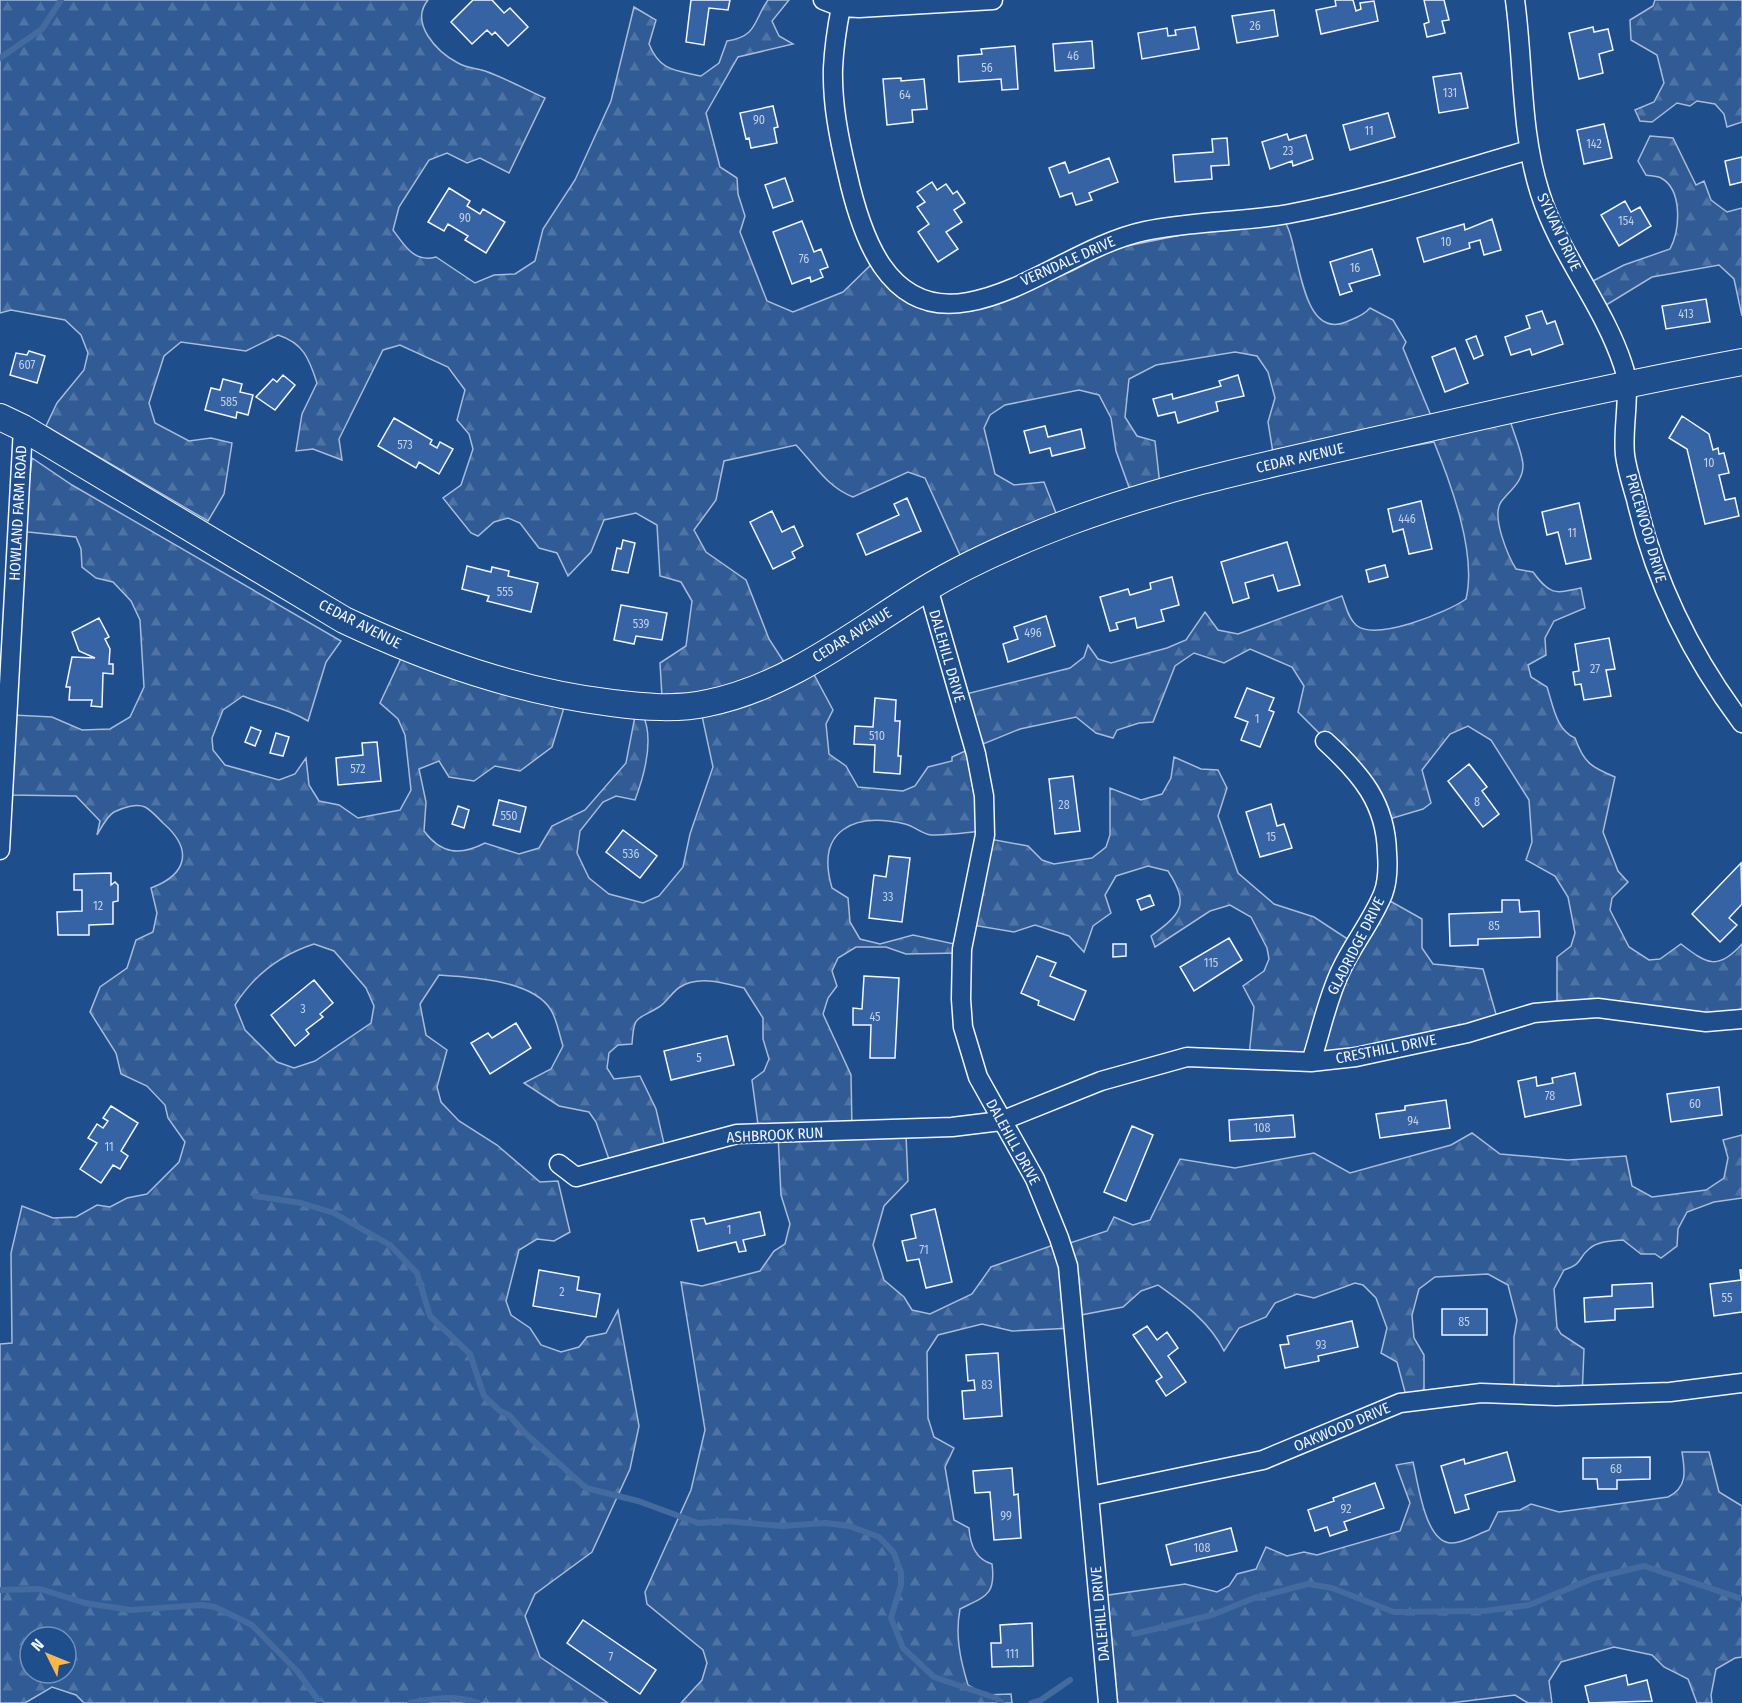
<svg xmlns="http://www.w3.org/2000/svg" width="1742" height="1703" viewBox="0 0 1742 1703" font-family="'Fira Sans Condensed',sans-serif">
<defs>
<pattern id="forest-firs" width="22" height="20" patternUnits="userSpaceOnUse" patternTransform="scale(1.5)"><rect width="22" height="20" fill="#305b95"/><path d="M5 1l3.5 6h-7zM16 11l3.5 6h-7z" fill="#4e73a5"/></pattern>
</defs>
<rect width="100%" height="100%" fill="#1f4e8c"/>
<path fill="url(#forest-firs)" stroke="#a8bbd7" stroke-width="1.5" fill-rule="evenodd" d="M0,0H428C409,23 437,52 458,63C466,68 476,68 485,71C505,78 525,89 545,98L509,173L480,158L467,163L447,153L429,160L399,207L393,230C405,246 414,263 436,257L475,283L494,275L515,274L535,261L543,229L575,180L611,101L634,7L656,20L649,44C660,71 674,70 701,76L719,63L727,41C758,36 753,21 768,0H789L772,21L779,36L793,44L738,57L706,113L720,167L737,178L738,194L745,216L740,232L767,301L793,312L843,292L876,260L953,311H972L1072,271L1117,248L1191,233L1283,220C1300,235 1297,342 1346,322C1355,318 1363,316 1370,308L1393,320L1406,342L1403,348L1439,435L1509,417C1512,429 1524,456 1523,467C1522,483 1509,491 1501,502C1491,516 1508,556 1516,569L1533,572C1550,595 1554,594 1581,588L1585,608L1554,621L1545,638L1546,655L1528,665L1531,677L1547,687C1553,705 1556,730 1575,738C1584,763 1591,767 1615,777L1603,832L1618,871L1628,882L1612,898L1610,910L1629,947L1649,960L1660,959L1681,944C1707,964 1718,971 1742,944V1018L1557,1006V957L1571,946L1575,933L1568,897L1555,876L1526,860L1532,842L1529,800L1491,740L1468,726L1450,734L1422,770L1431,803L1423,809L1383,821L1323,737L1298,712L1304,686L1292,667L1250,649L1224,663L1194,653L1175,666L1153,722L1139,723L1117,730L1113,738L1096,733L1076,717L1020,729L973,748L988,768L982,796L981,831C965,833 947,835 931,835C922,834 914,826 905,824C854,812 815,830 832,888L848,898L850,922L860,939L880,944L913,935L959,945V953L906,954L886,947H856L838,958L832,971L837,986L828,998L823,1014L851,1075L852,1129L906,1135L908,1181L884,1206L873,1245L884,1280L904,1297L912,1310L930,1314L972,1294L991,1267L1059,1243L1067,1244L1107,1231L1114,1217L1133,1225L1150,1220L1180,1159L1235,1168L1314,1153L1350,1173L1451,1145L1472,1133L1500,1154L1568,1160L1626,1156L1632,1186L1652,1197L1706,1190L1724,1178L1728,1158L1723,1140L1742,1135V1198L1714,1202L1687,1212L1678,1229L1677,1246L1661,1258L1655,1254H1641L1623,1240C1612,1241 1598,1241 1589,1249C1577,1259 1584,1263 1564,1270L1554,1289L1557,1327L1561,1334L1584,1349L1582,1398L1514,1390V1337L1517,1320L1508,1285L1488,1274L1435,1277L1419,1289L1412,1315L1414,1338L1424,1355V1406L1409,1407L1397,1362L1381,1353L1387,1328L1376,1298L1363,1285L1355,1283L1314,1298L1297,1294L1275,1303L1266,1317L1239,1328L1224,1351C1210,1322 1183,1303 1158,1285L1141,1291L1123,1307L1076,1316L1074,1328L1012,1331L982,1324L938,1335L927,1352L928,1418L934,1437L954,1448L945,1467L954,1520L969,1528C970,1544 975,1559 992,1564C996,1595 986,1596 960,1609C955,1635 960,1659 968,1685L984,1695L1011,1694L1012,1703H681L702,1680L707,1663L703,1650L647,1604L645,1592L691,1490L705,1430L681,1282L702,1286L760,1271L774,1251L785,1244L790,1224L781,1195L778,1134L759,1132L752,1080L764,1071L769,1059L763,1039V1018L744,988C724,983 699,975 680,987C672,992 667,1002 659,1007C637,1021 634,1013 632,1044L618,1045L609,1053L607,1068L614,1079L640,1076L656,1109L665,1148L611,1165L596,1122L589,1112L559,1106L524,1083L551,1069L563,1046C559,1034 557,1020 551,1010C533,980 471,977 439,975L420,1004L426,1035L447,1050L437,1087L441,1102L459,1121L497,1145L540,1182L558,1181L570,1232L554,1241L537,1239L519,1250L506,1301L511,1315L530,1328L541,1345L561,1352L579,1347L587,1337L606,1333L618,1310L639,1426L630,1469L592,1552L535,1594L525,1616L540,1657L608,1703H84L76,1695L52,1687L25,1703H0V1344L12,1343L11,1253L22,1206L53,1218L76,1217L97,1205L110,1207L127,1198L147,1194L179,1162L185,1142L168,1118L165,1105L147,1086L121,1074L116,1053L90,1012L100,987L127,968L136,940L153,932L157,913L151,888C188,874 193,849 163,823C158,818 151,810 145,807C136,803 122,808 114,812C107,816 101,828 97,835L100,821L76,796L9,795L13,715L52,717L82,730L110,729L130,717L144,687L140,620L131,601L113,582L96,578L82,567L81,549L76,537L28,532L24,529L32,458L72,485L341,641L326,662L308,721C285,707 267,706 243,696L223,710L212,738L213,750L225,765L279,780L295,774L306,758L309,785L319,801L339,805L358,818L400,810L411,790L405,735L398,719L380,703L404,652L563,703V711L552,747L520,771L495,766L474,781L449,777L439,761L419,769L426,802L424,831C441,854 460,856 485,843L519,854L539,848L552,826L585,810L626,763L635,716L642,713C655,738 644,776 635,800L616,796L603,802L580,831L577,853L589,878L609,894L643,903L659,896L683,867L690,834L713,767L702,716L663,714L660,663L686,646L692,601L681,582L660,576L657,525L636,513L604,520L591,552L568,576L557,553L539,548L520,523L508,518L494,522L478,536L471,533L443,498L461,485L473,449L469,434L457,420L465,390L448,367L400,345L383,350L339,439L342,460L313,449L296,451L302,414L317,383C309,358 303,343 278,335L246,351L181,342L164,356L149,403L155,423L189,441L211,438L232,443L224,494L208,521L46,426L57,403L84,370L88,353L81,335L65,320L11,310L0,313ZM1235,352L1257,356L1268,372L1275,398L1268,422L1276,471L1434,442C1451,484 1477,554 1466,599C1448,612 1375,642 1356,625C1348,618 1346,606 1342,596L1238,634L1218,630L1205,612L1186,640L1167,648L1111,663L1098,659L1088,645L1084,657L1070,668L962,695L972,748L952,757V761L928,767L915,786L903,791L858,787L846,766L829,754L826,724L833,710L811,669L793,676L769,639L746,580L706,552L694,530L716,500L724,461L796,445C815,465 827,487 853,497L908,472L925,478L966,568L1063,531L1044,482L1014,485L995,474L984,428L990,415L1005,405L1079,390L1099,395L1111,418L1116,451L1134,501L1161,494L1155,441L1137,436L1125,417L1129,379L1156,365ZM314,944L334,951L366,988L374,1006L371,1023L315,1061L294,1068L277,1062L245,1030L235,1005C254,975 280,955 314,944ZM30,1637H66V1673H30Z
M1655,0H1742V122L1727,127L1724,114L1715,104L1697,101L1690,106L1677,103L1652,122L1640,121L1635,110L1654,102L1664,83L1657,55L1631,40L1630,20L1653,6Z
M1650,136L1673,138L1696,185L1704,181L1711,200L1727,212L1742,208V316L1734,279L1719,265L1652,277L1598,310L1591,282L1624,265L1670,249C1680,230 1683,190 1661,178C1657,176 1650,176 1646,175L1638,161Z
M1174,757L1201,769L1218,770L1227,788L1218,816L1238,873L1274,904L1314,917L1352,942L1383,897L1422,919V948L1433,964L1483,969L1498,1021L1389,1050L1249,1056L1254,1007L1243,986L1264,971L1269,959L1267,948L1251,917L1230,905L1210,911L1155,947L1151,936C1181,914 1190,905 1168,871L1148,866L1116,876L1105,895L1111,913L1093,926L1084,952L1069,936L1035,925L1014,932L966,924L990,839L1028,846L1042,860L1054,864L1092,858L1106,847L1110,835V788L1141,800L1162,794L1171,778Z
M1682,1452H1709L1719,1492L1742,1506V1657L1735,1658L1716,1669L1711,1695L1712,1703H1697L1688,1679L1664,1667L1652,1655L1614,1647L1561,1662L1549,1681L1552,1703H1528L1515,1695L1450,1703H1112L1102,1596L1185,1584L1217,1592L1229,1586L1237,1574L1256,1569L1266,1547L1287,1556L1304,1552L1317,1555L1400,1531L1410,1503L1396,1465L1413,1462C1418,1482 1425,1544 1452,1543C1463,1543 1478,1534 1489,1530L1498,1512L1520,1510L1531,1504L1559,1512L1668,1497C1688,1487 1685,1471 1682,1452Z"/>
<g fill="none" stroke-linecap="round" stroke-linejoin="round">
<path stroke="#446ba0" stroke-width="6" d="M0,58L42,29L61,0
M255,1196L301,1203L334,1213L390,1245L417,1273L430,1316L470,1354L484,1396L500,1411L509,1415L524,1432L586,1488L638,1501L698,1523L726,1521L782,1526L826,1523L849,1526L879,1537L894,1553L901,1573V1585L891,1618L903,1648L934,1677L996,1698L1002,1703
M0,1590L40,1589L85,1603L131,1610L202,1605L215,1607L252,1625L298,1672L320,1703
M1134,1634L1212,1615L1254,1598L1308,1584L1332,1588L1394,1612L1484,1611L1529,1605L1594,1578L1644,1566L1742,1599
M410,1703C434,1698 454,1695 478,1703
M1031,1703L1041,1700L1070,1680"/>
</g>
<path fill="#3563a3" stroke="#f2f6ff" stroke-width="1.5" d="M473,0H492L504,13L510,8L528,27L508,46L495,32L492,35L487,30L472,44L451,22Z
M691,0H730L728,10L709,8L704,45L686,42Z
M1335,0H1353L1356,11L1361,9L1360,3L1374,1L1378,21L1321,34L1316,10L1336,6Z
M1424,0H1444L1449,20L1442,21L1445,33L1427,37L1424,24L1429,22Z
M1274,10L1278,36L1237,43L1232,16Z
M1195,27L1199,49L1142,59L1138,33L1167,28L1168,36L1176,35L1175,30Z
M1593,27L1594,32L1608,29L1613,50L1599,54L1603,73L1579,79L1569,33Z
M1092,41L1094,68L1055,71L1053,44Z
M1015,46L1018,89L1002,90L1001,79L959,82L958,56L982,54L981,49Z
M1461,73L1468,108L1439,113L1433,77Z
M901,78V81L924,79L927,109L912,110L913,122L887,125L883,79Z
M773,106L778,127L774,128L777,143L751,148L749,138L746,139L740,113Z
M1388,113L1395,137L1350,150L1343,125Z
M1604,124L1612,158L1584,164L1577,130Z
M1287,134L1289,140L1306,135L1313,159L1293,166L1292,161L1270,169L1262,142Z
M1227,138L1229,165L1211,166L1212,179L1175,182L1173,155L1213,152L1212,139Z
M1742,157V182L1730,185L1725,161Z
M1109,158L1118,182L1089,193L1092,200L1076,205L1072,193L1060,197L1049,168L1065,162L1069,173Z
M785,178L793,201L773,208L765,185Z
M932,182L937,190L946,184L953,194L957,191L965,203L954,210L962,222L946,232L958,249L938,262L918,232L929,224L917,207L925,202L917,192Z
M449,188L470,201L467,206L480,214L483,209L505,222L486,253L465,240L468,236L448,224L444,231L428,222Z
M1625,201L1631,212L1640,207L1651,226L1619,246L1601,215Z
M1492,219L1501,250L1484,255L1480,240L1469,243L1470,248L1424,262L1417,238L1464,224L1465,230Z
M802,221L814,252L821,249L828,267L820,270L823,277L811,282L810,277L792,284L773,232Z
M1372,249L1380,275L1349,284L1352,291L1340,295L1330,262Z
M1706,299L1710,322L1666,329L1662,306Z
M1542,311L1547,324L1555,321L1563,344L1532,355L1530,349L1511,355L1505,337L1530,328L1526,316Z
M1476,336L1483,355L1474,359L1466,340Z
M1455,348L1468,383L1445,392L1432,357Z
M29,351L45,356L37,383L10,375L16,353L27,355Z
M283,375L295,385L275,410L256,397L273,379L277,382Z
M1238,375L1244,396L1216,402L1218,411L1178,423L1175,412L1158,416L1153,399L1172,394L1173,399L1221,386L1219,381Z
M223,379L242,384L240,392L253,395L248,415L237,412L236,418L205,410L211,388L220,390Z
M1682,416L1709,434L1713,450L1718,448L1719,454L1724,453L1729,473L1719,475L1725,500L1735,498L1739,516L1705,524L1687,449L1669,438Z
M394,418L432,440L430,444L437,448L440,442L453,449L439,474L419,462L416,468L378,446Z
M1045,426L1048,437L1081,429L1085,448L1052,456L1050,448L1030,453L1024,431Z
M907,498L921,531L866,555L857,534L899,515L894,504Z
M1421,501L1432,549L1409,554L1403,529L1393,532L1388,509Z
M1579,503L1591,559L1566,564L1558,532L1547,535L1542,512Z
M772,511L782,532L794,526L803,546L792,552L795,558L773,569L750,522Z
M623,540L635,543L628,573L612,570L617,548L621,549Z
M1287,542L1300,585L1278,591L1273,575L1245,583L1249,598L1233,603L1221,562Z
M1385,565L1388,577L1369,582L1366,570Z
M467,566L491,572L492,567L509,571L508,576L538,583L531,612L487,601L489,596L462,589Z
M1172,577L1179,605L1161,610L1164,621L1137,628L1135,618L1116,623L1118,629L1110,631L1100,597L1128,589L1130,595L1151,589L1150,583Z
M621,605L667,613L662,640L636,636L634,644L614,640Z
M1046,616L1055,646L1008,662L1003,644L1018,639L1014,627Z
M99,618L109,637L105,639L110,649L109,664H113V674L103,673L102,707L91,706L92,700H69L70,687H66L72,657L95,658L79,651L72,632Z
M1609,638L1615,669L1606,670L1611,696L1584,700L1581,684L1575,685L1573,672L1579,671L1575,644Z
M1247,688L1274,698L1269,710L1274,712L1260,747L1241,740L1248,722L1235,717Z
M875,698L896,700L895,721H900L898,756H901L900,774L874,772L875,745L854,744L855,726L873,727Z
M251,727L261,731L255,746L245,742Z
M276,733L289,737L283,756L270,753Z
M377,742L381,781L338,785L336,758L363,755L362,743Z
M1469,764L1487,787L1482,791L1499,814L1483,827L1448,781Z
M1073,776L1080,831L1055,834L1049,779Z
M499,800L526,807L520,832L493,825Z
M1271,804L1277,826L1284,824L1292,848L1260,857L1246,812Z
M458,806L469,810L464,828L452,824Z
M623,830L657,856L640,878L606,852Z
M889,856L910,858L902,922L869,918L874,875L886,877Z
M1741,863L1742,904L1729,918L1737,925L1720,942L1692,914Z
M111,873V885L115,882L118,885V901L113,902V924L89,925V935H58L57,912L82,911V890H74V874Z
M1150,895L1154,905L1141,910L1137,900Z
M1502,900H1519L1520,912L1539,911L1540,937L1478,939V945L1450,946L1449,914L1502,912Z
M1229,938L1242,960L1194,991L1180,967Z
M1113,944H1126V956L1113,957Z
M1037,956L1056,963L1050,976L1086,991L1074,1020L1038,1005L1039,1001L1021,993Z
M864,976L899,978L895,1058H870L871,1025H853V1008L862,1009Z
M314,980L333,1003L320,1014L323,1017L306,1030L309,1034L295,1046L271,1015Z
M516,1023L531,1048L490,1074L471,1043L488,1033L492,1038Z
M727,1036L734,1065L671,1080L664,1051Z
M1575,1073L1581,1105L1525,1117L1518,1081L1536,1077L1537,1086L1553,1083L1552,1078Z
M1719,1087L1722,1115L1671,1122L1667,1094Z
M1446,1100L1450,1128L1380,1138L1376,1114L1405,1110V1106Z
M111,1106L138,1123L121,1151L128,1156L120,1169L113,1165L101,1183L80,1169L97,1143L88,1138L97,1124L103,1128L108,1121L103,1118Z
M1293,1115L1295,1137L1230,1141L1229,1120Z
M1132,1126L1153,1135L1126,1201L1104,1192Z
M935,1209L952,1282L926,1288L919,1259L907,1261L902,1241L916,1238L911,1215Z
M760,1212L765,1235L743,1240L746,1251L739,1252L736,1242L698,1251L691,1220L704,1218L706,1224Z
M539,1270L579,1277L577,1290L600,1294L596,1317L533,1306Z
M1740,1270H1742V1312L1714,1316L1710,1284L1741,1280Z
M1652,1283L1653,1307L1615,1309V1320L1585,1322L1584,1298L1612,1296V1285Z
M1442,1309H1487V1335H1442Z
M1352,1321L1358,1347L1318,1356L1319,1361L1285,1368L1280,1345L1289,1344L1287,1336Z
M1147,1326L1157,1340L1167,1332L1178,1348L1168,1356L1186,1382L1166,1396L1156,1381L1162,1377L1133,1335Z
M998,1353L1002,1416L964,1419L962,1391L975,1390L974,1380L968,1381L966,1355Z
M1507,1452L1515,1481L1465,1495L1469,1509L1455,1513L1441,1466L1464,1459L1465,1464Z
M1650,1457V1479L1617,1480V1489H1598L1597,1479H1583V1458Z
M1012,1468L1014,1495L1018,1494L1021,1538L994,1540L990,1492L975,1493L973,1471Z
M1375,1483L1384,1508L1344,1522L1347,1530L1330,1536L1327,1527L1315,1531L1308,1510L1334,1501L1333,1498Z
M1231,1528L1237,1551L1171,1565L1166,1545Z
M583,1620L656,1670L640,1694L567,1643Z
M1032,1623L1033,1666L992,1667L991,1643H1001L1000,1625Z
M1626,1675L1628,1685L1647,1680L1652,1701L1589,1703L1585,1686Z"/>
<g fill="none" stroke-linecap="round" stroke-linejoin="round">
<g stroke="#f2f6ff" stroke-width="21">
<path id="street" d="M823,0L841,7L859,8L993,0
M1515,0C1524,65 1520,130 1540,193C1559,254 1603,304 1623,365C1632,390 1622,427 1625,455C1627,470 1632,485 1636,499C1655,583 1691,655 1742,723
M841,7C837,27 834,47 833,68C832,104 839,138 847,172C861,235 887,317 968,302C1027,292 1084,244 1145,231C1192,221 1241,222 1288,214C1370,199 1449,173 1529,150
M928,588L976,754L984,796L985,835L962,949L961,999L963,1027L978,1077L1035,1179L1059,1238L1068,1266L1108,1703
M0,850L23,428
M1311,1062C1321,1031 1327,999 1341,970C1353,944 1372,921 1383,894C1388,881 1388,866 1387,853C1386,803 1361,774 1325,741
M559,1164L576,1177L737,1134L952,1127L1001,1121L1101,1081L1187,1057L1311,1062L1356,1057L1468,1033L1534,1013L1556,1011L1598,1008L1706,1022L1742,1019
M1090,1496L1263,1460L1400,1403L1481,1393L1556,1396L1670,1392L1742,1383"/>
</g>
<g stroke="#f2f6ff" stroke-width="28">
<path id="secondary" d="M0,417L23,428L344,620C431,661 517,691 612,703C643,707 677,710 708,703C788,687 856,632 924,590C970,562 1021,540 1072,521C1169,485 1271,464 1372,441C1495,413 1618,385 1742,362"/>
</g>
<use href="#street" stroke="#1f4e8c" stroke-width="18"/>
<use href="#secondary" stroke="#1f4e8c" stroke-width="26"/>
</g>
<g text-anchor="middle" stroke-width="4.5" stroke-linejoin="round" paint-order="stroke">
<g font-size="12" fill="#c3d1e8">
<text x="1255" y="30">26</text>
<text x="1073" y="60">46</text>
<text x="987" y="72">56</text>
<text x="1450" y="97">131</text>
<text x="905" y="99">64</text>
<text x="759" y="124">90</text>
<text x="1369" y="135">11</text>
<text x="1594" y="148">142</text>
<text x="1288" y="155">23</text>
<text x="465" y="222">90</text>
<text x="1626" y="225">154</text>
<text x="1446" y="246">10</text>
<text x="804" y="263">76</text>
<text x="1355" y="272">16</text>
<text x="1686" y="318">413</text>
<text x="27" y="369">607</text>
<text x="229" y="406">585</text>
<text x="405" y="449">573</text>
<text x="1709" y="467">10</text>
<text x="1407" y="523">446</text>
<text x="1572" y="537">11</text>
<text x="505" y="596">555</text>
<text x="641" y="628">539</text>
<text x="1033" y="637">496</text>
<text x="1595" y="673">27</text>
<text x="1257" y="723">1</text>
<text x="877" y="740">510</text>
<text x="358" y="773">572</text>
<text x="1477" y="806">8</text>
<text x="1064" y="809">28</text>
<text x="509" y="820">550</text>
<text x="1271" y="841">15</text>
<text x="631" y="858">536</text>
<text x="888" y="901">33</text>
<text x="98" y="910">12</text>
<text x="1494" y="930">85</text>
<text x="1211" y="967">115</text>
<text x="303" y="1013">3</text>
<text x="875" y="1021">45</text>
<text x="699" y="1062">5</text>
<text x="1550" y="1100">78</text>
<text x="1695" y="1108">60</text>
<text x="1413" y="1125">94</text>
<text x="1262" y="1132">108</text>
<text x="109" y="1151">11</text>
<text x="729" y="1234">1</text>
<text x="924" y="1254">71</text>
<text x="562" y="1296">2</text>
<text x="1727" y="1302">55</text>
<text x="1464" y="1326">85</text>
<text x="1321" y="1349">93</text>
<text x="987" y="1389">83</text>
<text x="1616" y="1473">68</text>
<text x="1346" y="1513">92</text>
<text x="1006" y="1520">99</text>
<text x="1202" y="1552">108</text>
<text x="1012" y="1658">111</text>
<text x="611" y="1661">7</text>
</g>
<g font-size="15" fill="#f2f6ff" stroke="#1f4e8c">
<text transform="translate(1559 232) rotate(65)" y="5">SYLVAN DRIVE</text>
<text transform="translate(1068 261) rotate(-24)" y="5">VERNDALE DRIVE</text>
<text transform="translate(1300 458) rotate(-13)" y="5">CEDAR AVENUE</text>
<text transform="translate(18 513) rotate(-87)" y="5">HOWLAND FARM ROAD</text>
<text transform="translate(1646 528) rotate(74)" y="5">PRICEWOOD DRIVE</text>
<text transform="translate(360 624) rotate(27)" y="5">CEDAR AVENUE</text>
<text transform="translate(852 635) rotate(-32)" y="5">CEDAR AVENUE</text>
<text transform="translate(947 656) rotate(74)" y="5">DALEHILL DRIVE</text>
<text transform="translate(1356 946) rotate(-63)" y="5">GLADRIDGE DRIVE</text>
<text transform="translate(1386 1049) rotate(-11)" y="5">CRESTHILL DRIVE</text>
<text transform="translate(775 1135) rotate(-3)" y="5">ASHBROOK RUN</text>
<text transform="translate(1013 1142) rotate(61)" y="5">DALEHILL DRIVE</text>
<text transform="translate(1342 1427) rotate(-23)" y="5">OAKWOOD DRIVE</text>
<text transform="translate(1100 1614) rotate(-95)" y="5">DALEHILL DRIVE</text>
</g>
</g>
<g transform="translate(48 1655) rotate(313)"><circle r="28" fill="#1f4e8c" stroke="#7391ba" stroke-width="1.5"/>
<path d="M0-4.5L10 22L0 15L-10 22Z" fill="#ffb74d"/>
<text y="-9" font-size="16" font-weight="bold" text-anchor="middle" fill="#f2f6ff">N</text>
</g>
</svg>
